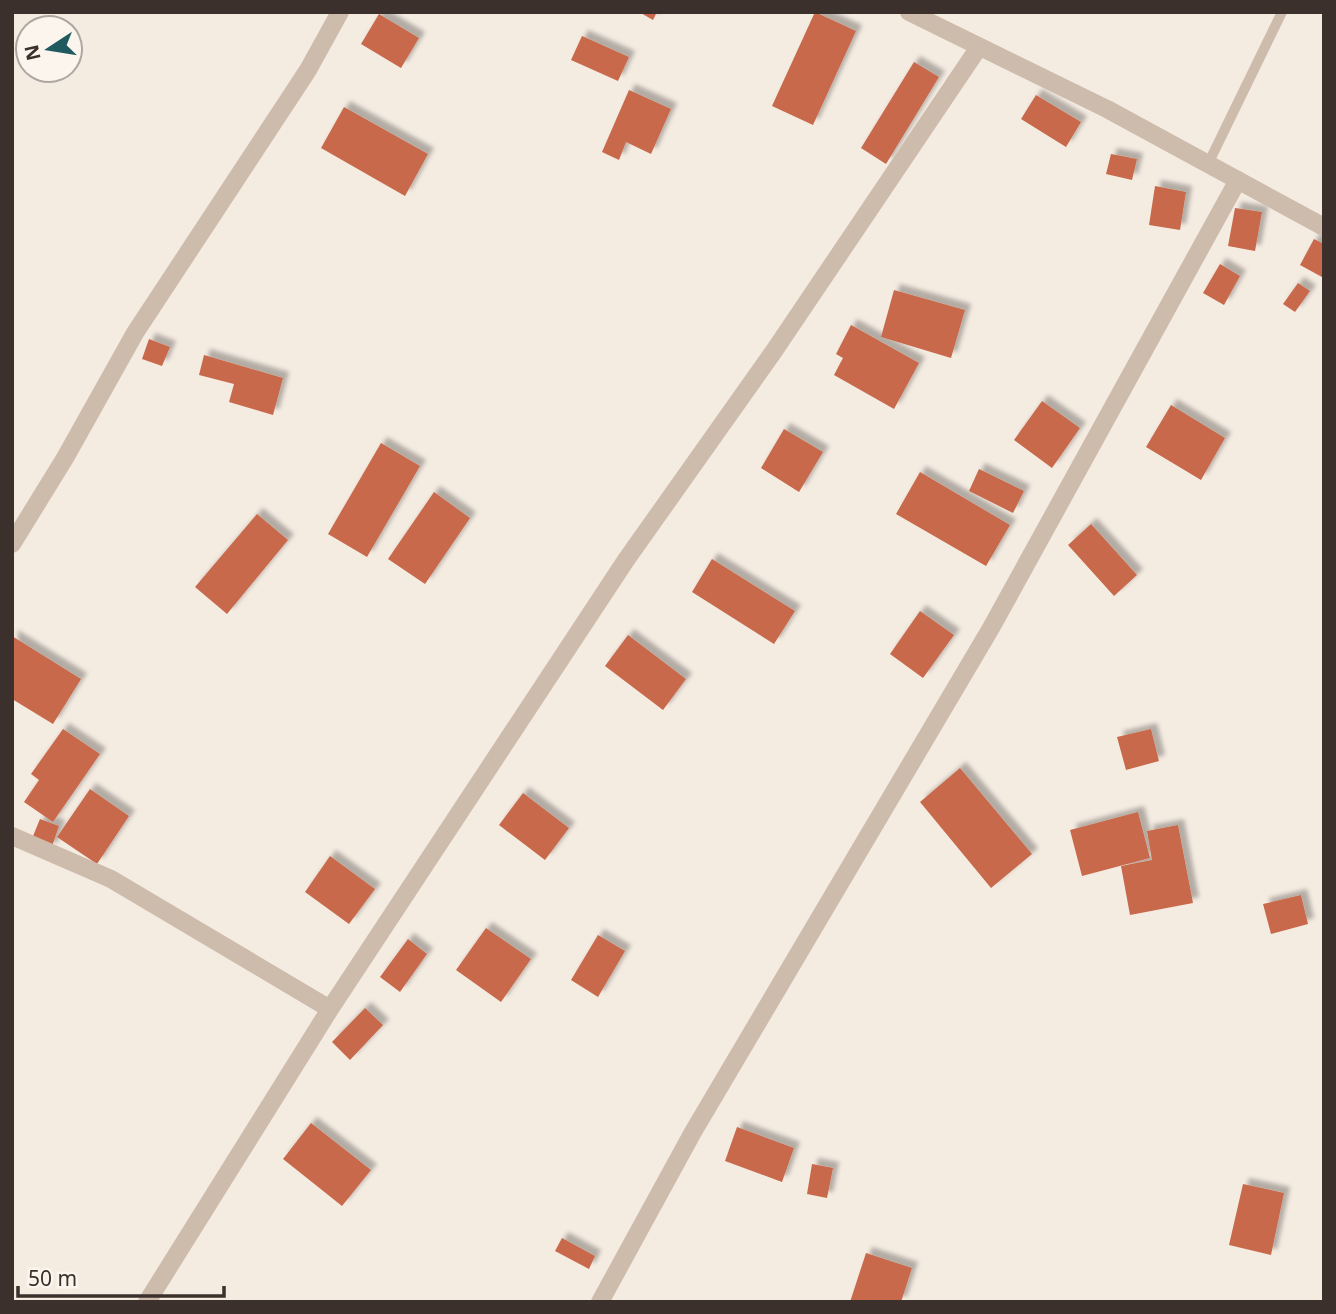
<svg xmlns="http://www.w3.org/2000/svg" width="1336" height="1314" viewBox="0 0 1336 1314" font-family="'Noto Sans',sans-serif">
<defs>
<filter id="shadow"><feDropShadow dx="6" dy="-6" stdDeviation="2" flood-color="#0004"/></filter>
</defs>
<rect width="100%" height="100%" fill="#f4ebe1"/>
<path fill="#c8694b" filter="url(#shadow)" d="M639,12H657L653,20Z
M815,12L856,31L813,125L772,106Z
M379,14L419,38L401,68L361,44Z
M582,36L629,57L618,81L571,60Z
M914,62L939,77L886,164L861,148Z
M629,90L671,109L651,154L626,142L619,160L602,152Z
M1036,95L1081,122L1066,147L1021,119Z
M344,107L428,154L405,196L321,148Z
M1111,154L1137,159L1132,180L1106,174Z
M1155,186L1186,192L1180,230L1149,225Z
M1235,208L1262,212L1255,251L1228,246Z
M1314,239L1324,244L1322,277L1300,265Z
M1220,264L1240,276L1224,305L1203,293Z
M1298,283L1310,291L1295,312L1283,304Z
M894,290L965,310L951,358L881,337Z
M851,325L919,363L894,409L834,375L843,358L836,354Z
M149,339L170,347L162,366L142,359Z
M204,355L283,378L273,415L229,402L234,384L199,375Z
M1042,401L1080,428L1052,468L1014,440Z
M1171,405L1225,438L1201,480L1146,447Z
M784,429L823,452L799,492L761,468Z
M381,443L420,466L367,557L328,534Z
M979,469L1024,491L1013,513L969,491Z
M920,472L1010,525L986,566L896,514Z
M434,492L470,518L425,584L388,559Z
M257,514L288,540L227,614L195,587Z
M1091,524L1137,575L1114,596L1068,545Z
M712,559L795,611L774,644L692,592Z
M920,611L954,635L923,678L890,654Z
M628,635L686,679L663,710L605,666Z
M12,636L81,679L53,724L12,699Z
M63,729L100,754L53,822L24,802L39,780L31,774Z
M1151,729L1159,761L1126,770L1117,737Z
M960,768L1032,854L991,888L920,802Z
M90,789L129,816L97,864L57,837Z
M523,793L569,828L545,860L499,825Z
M1138,812L1150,858L1082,876L1070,830Z
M40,819L59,826L51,849L31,841Z
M1178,825L1193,903L1130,915L1121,866L1152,860L1147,831Z
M330,856L375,889L349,924L305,892Z
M1301,895L1308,924L1271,934L1263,904Z
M486,928L531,959L501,1002L456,970Z
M598,935L625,951L598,997L571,980Z
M408,939L427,954L400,992L380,977Z
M365,1008L383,1025L350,1060L332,1042Z
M311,1123L371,1170L342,1206L283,1159Z
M737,1127L794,1148L782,1182L725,1161Z
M812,1164L833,1168L827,1198L807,1194Z
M1243,1184L1284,1193L1271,1255L1229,1245Z
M562,1238L595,1256L589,1269L555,1251Z
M866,1253L912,1268L901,1302H850Z"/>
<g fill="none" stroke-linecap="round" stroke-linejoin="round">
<path stroke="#cdbbac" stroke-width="10" d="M1208,164L1282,12"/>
<path stroke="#cdbbac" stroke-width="18" d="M909,12L1107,109L1324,227
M12,544L65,458L135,333L308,70L340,12
M12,836L111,879L330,1009
M147,1302L330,1009L626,560L774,351L979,47
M600,1302L693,1132L991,628L1238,180"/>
</g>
<rect width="1336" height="1314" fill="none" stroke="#3b302b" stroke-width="28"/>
<g transform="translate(49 49) rotate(258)"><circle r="33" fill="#fbf5ee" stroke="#aea6a0" stroke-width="2"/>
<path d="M0-5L12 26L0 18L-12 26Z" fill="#1f5a5e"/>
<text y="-10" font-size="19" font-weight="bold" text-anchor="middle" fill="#3b302b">N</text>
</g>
<path d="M18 1286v10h206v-10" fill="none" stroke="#3b302b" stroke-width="3.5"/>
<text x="28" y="1286" font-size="21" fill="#3b302b" stroke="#fbf5ee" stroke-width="5" paint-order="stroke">50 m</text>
</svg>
